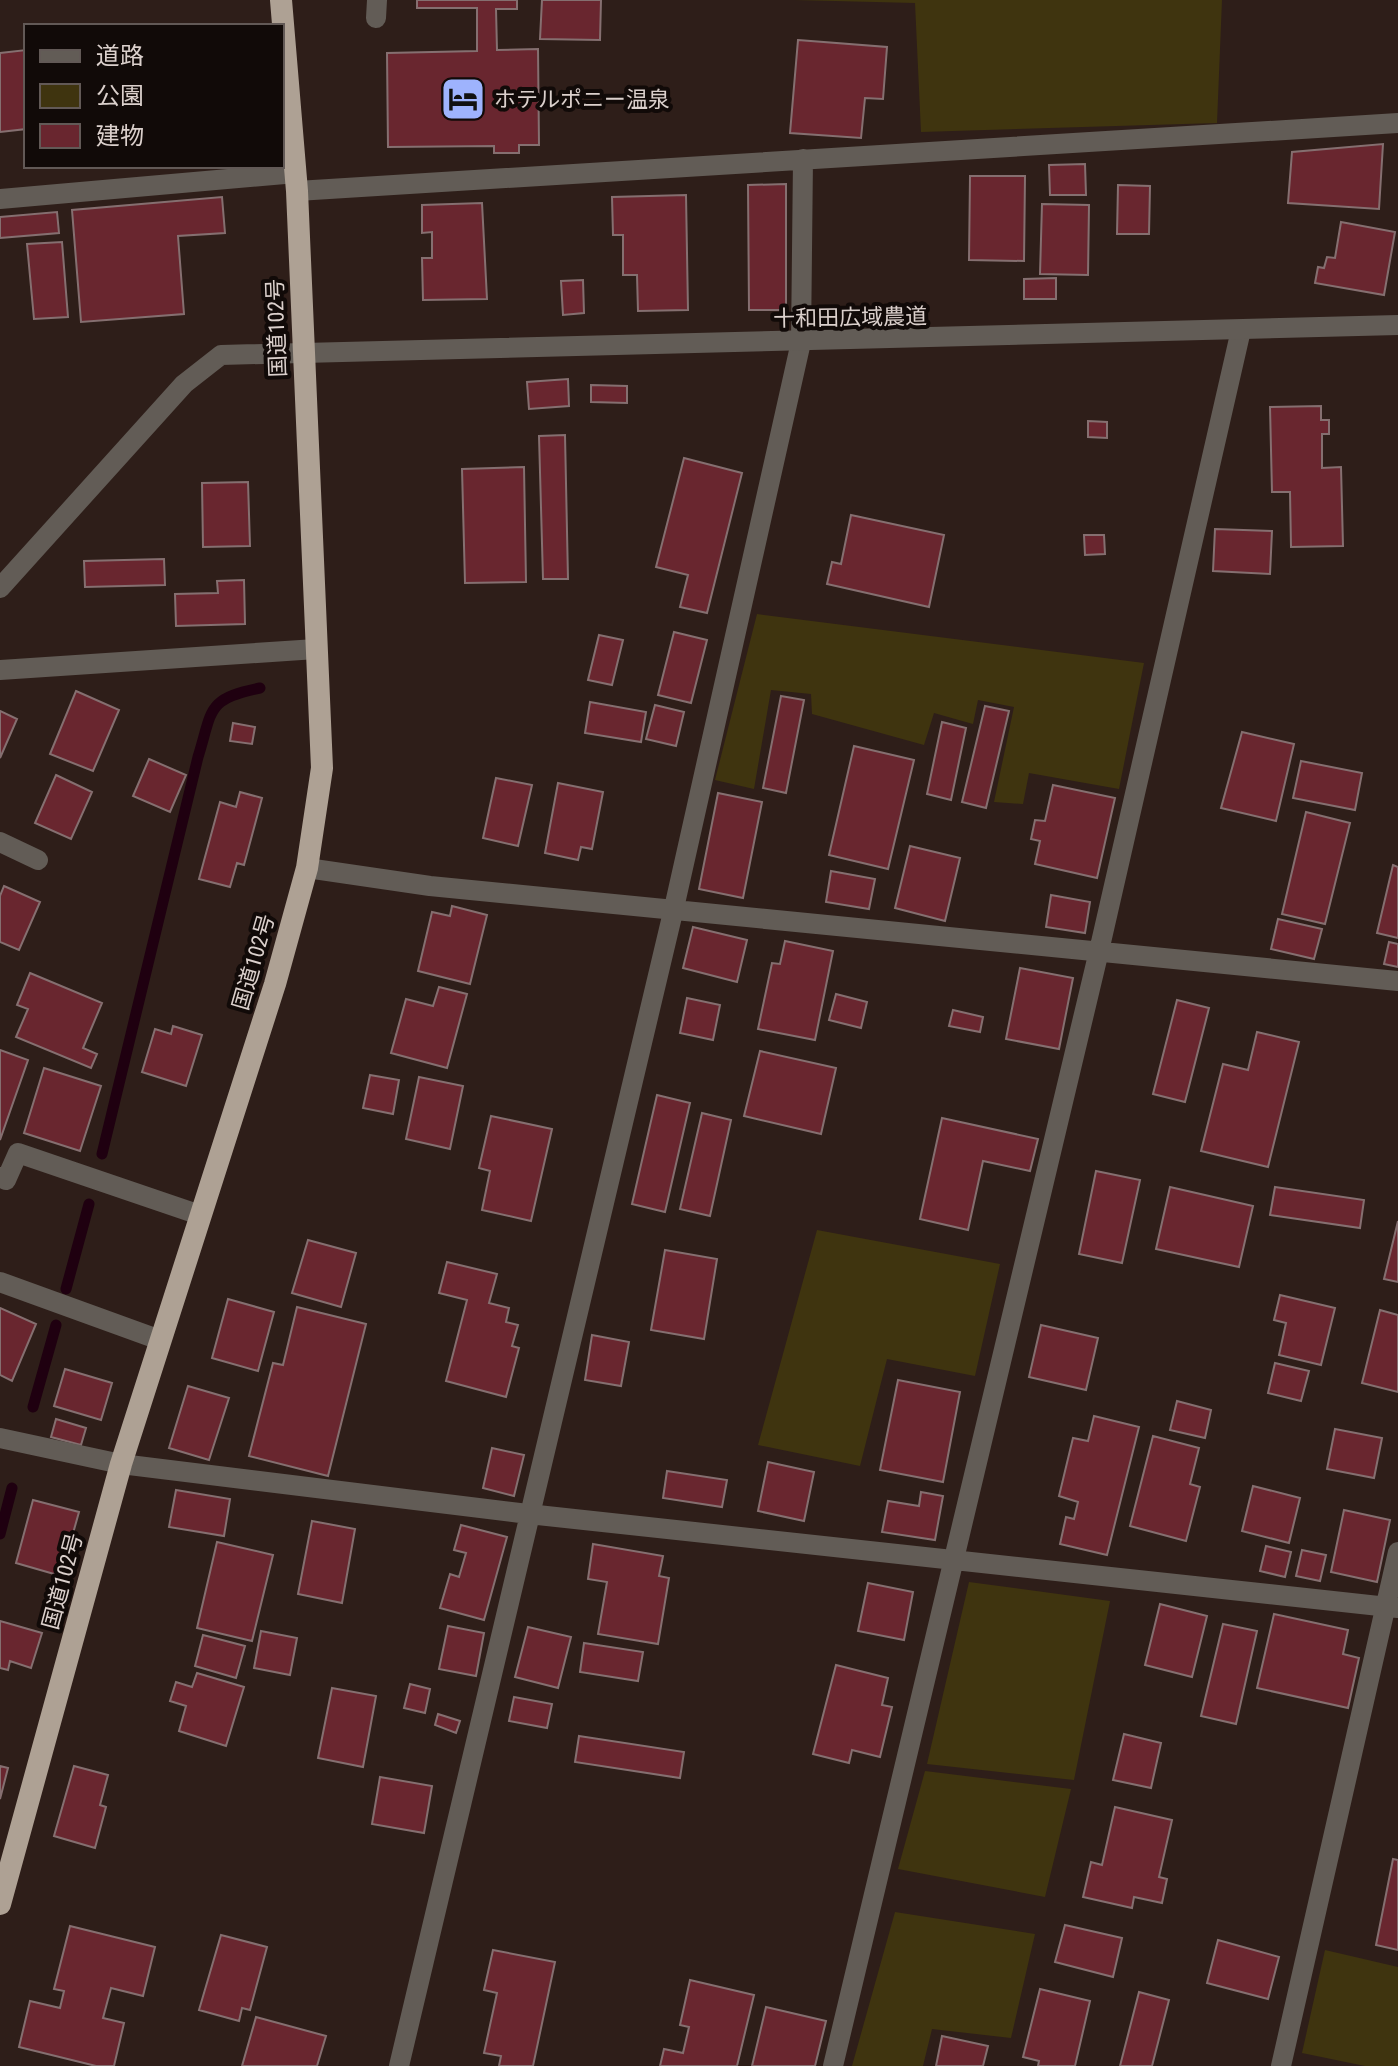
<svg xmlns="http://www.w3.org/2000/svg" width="1398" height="2066" viewBox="0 0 1398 2066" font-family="'Roboto Condensed','Noto Sans JP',sans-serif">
<rect width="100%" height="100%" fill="#2e1e19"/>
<path fill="#3f340f" d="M794,0H1222L1217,123L921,132L915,3Z
M757,614L1144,663L1119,789L1029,773L1023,804L994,802L1014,707L978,700L973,724L934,713L924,745L812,714L811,694L771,690L754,789L715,780Z
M817,1230L1000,1264L975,1376L887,1359L860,1466L758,1445Z
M969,1582L1110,1601L1074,1780L927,1764Z
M925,1771L1071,1789L1045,1897L898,1869Z
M895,1912L1035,1934L1011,2038L932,2029L923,2066H852Z
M1325,1950L1398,1967V2066H1365L1302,2053Z"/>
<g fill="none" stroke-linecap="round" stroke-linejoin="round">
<path stroke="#1f0010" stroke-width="11" d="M102,1154L198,757C213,709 206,699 260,688
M66,1289L89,1204
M33,1407L56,1325
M0,1534L12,1488"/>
</g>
<path fill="#69262f" stroke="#856f70" stroke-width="2" d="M417,0H517V9H496L497,50L538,49L539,145H519V153H494V146L388,147L387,53L477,51V8H417Z
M542,0H601L600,40L540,39Z
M798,40L887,47L883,99L865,98L861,138L790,133Z
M26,50V129L0,132V53Z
M1383,144L1379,209L1288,203L1292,152Z
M1085,164L1086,195H1050L1049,165Z
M970,176H1025L1024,261L969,260Z
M786,184V310H749L748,185Z
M1118,185L1150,186L1149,234H1117Z
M686,195L688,310L638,311L637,275H623V235H613L612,197Z
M222,197L225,233L178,236L184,314L81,322L72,210Z
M482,203L487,299L423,300L422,258H432V232L422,233V205Z
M1042,204L1089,205L1088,275L1040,274Z
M57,212L59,233L0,238V217Z
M1341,222L1395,232L1384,295L1315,283L1318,267L1324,268L1327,257L1335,258Z
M62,242L68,317L34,319L27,244Z
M1056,278V299H1024V279Z
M583,280L584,313L563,315L561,281Z
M568,379L569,406L529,409L527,382Z
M591,385L627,386V403L591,402Z
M1321,406V420H1329V434H1322V468L1341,467L1343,546L1291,547L1290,492H1272L1270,407Z
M1088,421L1107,422V438L1088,437Z
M565,435L568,579H543L539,436Z
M684,458L742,473L707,613L680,607L688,575L656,567Z
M524,467L526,582L465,583L462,469Z
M248,482L250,546L203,547L202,483Z
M851,515L944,535L929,607L827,584L832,562L841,564Z
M1215,529L1272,531L1270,574L1213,571Z
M1084,535H1104L1105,554L1085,555Z
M164,559L165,585L85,587L84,561Z
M244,580L245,624L176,626L175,594L218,593L217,581Z
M674,632L707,640L691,703L658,695Z
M599,635L623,640L612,685L588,680Z
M76,691L119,710L93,771L50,754Z
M781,696L804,700L786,793L763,788Z
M590,702L646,712L641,742L585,733Z
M655,705L684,712L676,746L646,739Z
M985,706L1009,711L986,808L962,802Z
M0,711L17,719L0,758Z
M942,722L966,728L951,800L927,794Z
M233,723L255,727L252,744L230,741Z
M1242,732L1294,744L1276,821L1221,808Z
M854,746L914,760L888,869L829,855Z
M149,759L186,775L170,812L133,796Z
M1301,761L1362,773L1355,810L1293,798Z
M56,775L92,792L71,839L35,823Z
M496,778L532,785L518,846L483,838Z
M558,783L603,792L592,849L581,847L578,860L545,853Z
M1053,785L1115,798L1097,878L1035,864L1040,841L1031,839L1035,820L1045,821Z
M240,792L262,798L244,865L237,863L230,887L199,879L220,802L236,807Z
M718,793L762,802L743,898L699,889Z
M1306,812L1350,823L1325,924L1282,914Z
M910,846L960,858L945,921L895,908Z
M1393,865L1398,867V938L1377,933Z
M831,871L875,879L869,909L826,902Z
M4,886L40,902L19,950L0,942V896Z
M1051,895L1090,902L1085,933L1046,927Z
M452,906L487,915L470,984L418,971L432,912L450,916Z
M1278,919L1322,929L1314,959L1271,949Z
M693,927L747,940L737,982L683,968Z
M785,941L833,951L815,1040L758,1029L772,963L780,964Z
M1389,942L1398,944V967L1384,964Z
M1020,968L1073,978L1059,1049L1006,1039Z
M30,973L102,1003L83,1048L97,1054L91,1068L16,1037L28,1009L17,1005Z
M439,987L467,994L447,1068L391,1053L406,999L433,1006Z
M836,994L867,1002L861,1028L829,1020Z
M687,998L720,1005L713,1040L680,1033Z
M1177,1000L1209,1008L1185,1102L1153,1094Z
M953,1010L983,1017L980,1032L949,1026Z
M173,1026L202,1035L186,1086L142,1072L155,1029L171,1034Z
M1257,1032L1299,1042L1268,1167L1201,1151L1223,1064L1248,1070Z
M0,1050L28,1060L0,1140Z
M760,1051L836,1068L821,1134L744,1116Z
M44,1068L101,1086L80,1151L24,1133Z
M370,1075L399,1080L393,1114L363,1108Z
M419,1077L463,1086L450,1149L406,1139Z
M657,1095L690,1103L665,1212L632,1204Z
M702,1113L731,1120L710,1216L680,1209Z
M491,1116L552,1129L531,1221L482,1210L490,1171L479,1168Z
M942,1118L1038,1139L1030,1171L983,1161L968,1230L920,1219Z
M1096,1171L1140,1180L1122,1263L1079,1254Z
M1170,1187L1253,1206L1239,1267L1156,1249Z
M1275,1187L1364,1200L1360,1228L1270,1215Z
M1398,1221V1282L1384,1279Z
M308,1240L356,1253L341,1307L292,1293Z
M665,1250L717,1259L704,1339L651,1330Z
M447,1262L497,1274L489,1303L509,1308L506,1322L518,1325L512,1346L519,1348L506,1397L446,1381L467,1300L439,1293Z
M1280,1295L1335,1308L1321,1365L1279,1355L1286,1323L1274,1320Z
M228,1299L274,1312L258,1371L212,1358Z
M297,1307L366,1324L328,1476L249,1456L273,1363L283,1365Z
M0,1308L36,1324L12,1381L0,1375Z
M1380,1310L1398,1315V1392L1362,1383Z
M1041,1325L1098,1338L1086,1390L1029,1377Z
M592,1335L629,1342L621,1386L585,1380Z
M1275,1363L1309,1371L1301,1401L1268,1393Z
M65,1369L112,1383L101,1420L54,1406Z
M898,1380L960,1392L943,1482L880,1470Z
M188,1386L229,1398L209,1460L169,1448Z
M1177,1401L1211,1410L1205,1438L1170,1430Z
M1094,1416L1139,1427L1107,1555L1060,1544L1066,1517L1074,1519L1078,1502L1059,1496L1073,1438L1088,1441Z
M56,1419L86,1428L81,1445L51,1437Z
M1335,1429L1382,1438L1374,1478L1327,1469Z
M1153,1436L1199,1448L1190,1484L1200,1487L1186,1541L1130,1526Z
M492,1448L524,1455L514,1496L483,1488Z
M768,1462L814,1472L804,1521L758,1511Z
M667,1471L727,1480L722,1507L663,1498Z
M1253,1486L1300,1498L1289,1543L1242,1531Z
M176,1490L230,1499L224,1536L169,1527Z
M921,1492L943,1496L935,1540L882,1532L888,1501L919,1506Z
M33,1500L79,1512L61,1576L16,1563Z
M1344,1510L1390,1520L1377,1582L1331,1572Z
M312,1521L355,1529L342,1603L298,1594Z
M461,1525L507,1537L484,1620L440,1608L450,1574L459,1577L466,1553L454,1550Z
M217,1542L273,1555L252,1641L197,1628Z
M593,1544L663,1556L659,1576L669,1578L658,1644L598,1634L607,1582L588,1579Z
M1266,1546L1291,1552L1285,1577L1260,1571Z
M1302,1550L1326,1555L1320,1581L1296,1576Z
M868,1583L913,1592L904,1640L858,1631Z
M1160,1604L1207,1616L1192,1677L1145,1665Z
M1274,1614L1348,1630L1343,1654L1359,1658L1348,1708L1257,1688Z
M0,1621L42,1633L31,1668L10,1661L8,1670L0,1668Z
M1223,1624L1257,1631L1236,1724L1201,1716Z
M448,1626L484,1633L476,1676L439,1669Z
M528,1627L571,1637L558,1688L515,1677Z
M261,1631L297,1638L290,1675L254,1668Z
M203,1635L245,1646L236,1678L195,1666Z
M584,1643L643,1652L638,1681L580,1672Z
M836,1665L888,1678L882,1705L892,1707L880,1757L852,1750L849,1763L813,1754Z
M197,1673L244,1687L226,1746L179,1731L186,1706L170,1701L176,1682L192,1687Z
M410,1684L430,1689L425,1713L404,1708Z
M332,1688L376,1696L363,1767L318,1758Z
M514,1697L552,1704L547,1728L509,1721Z
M438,1714L460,1721L456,1733L435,1725Z
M1124,1734L1161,1743L1151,1788L1113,1780Z
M579,1736L684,1752L680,1778L575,1762Z
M0,1766L8,1768L0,1799Z
M74,1766L108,1775L100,1805L106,1807L95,1848L54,1836Z
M380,1777L432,1786L424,1833L372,1824Z
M1115,1807L1172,1820L1159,1877L1167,1879L1162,1903L1134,1897L1132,1908L1083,1897L1091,1862L1102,1865Z
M1393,1859L1398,1860V1950L1376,1945Z
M1065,1925L1122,1938L1113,1977L1055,1962Z
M70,1926L155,1947L143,1996L111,1988L103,2018L124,2023L114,2066H96L19,2047L30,2001L60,2008L64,1991L54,1989Z
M221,1935L267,1947L250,2010L242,2008L239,2021L199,2010Z
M1218,1940L1279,1957L1268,1999L1207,1983Z
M493,1950L555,1962L533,2066H499L501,2056L484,2053L497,1993L484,1990Z
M690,1980L754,1995L737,2066H660L664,2049L683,2053L689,2027L680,2025Z
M1040,1989L1090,2001L1075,2066H1038L1039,2061L1023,2057Z
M1139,1992L1169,2000L1152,2066H1120Z
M766,2007L826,2021L815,2066H752Z
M256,2017L326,2036L317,2066H242Z
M942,2036L988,2046L983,2066H936Z"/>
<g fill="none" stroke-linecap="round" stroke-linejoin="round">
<path stroke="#625c56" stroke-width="20" d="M376,18L377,0
M0,1177L6,1180L18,1153L200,1215
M0,1282L160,1340
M0,1438L121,1464"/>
<path stroke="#625c56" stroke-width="20" d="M297,191L1398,123
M0,199L296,173
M0,670L316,649
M0,842L38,860
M307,868L430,886L1398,981
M121,1464L528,1514L1398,1608
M399,2066L674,908L801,342L803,159
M833,2066L1099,951L1241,330
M1281,2066L1398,1552"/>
<path stroke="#625c56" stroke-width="20" d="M0,588L184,384L221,355L1398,325"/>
<path stroke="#aea194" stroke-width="22" d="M0,1904L121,1464L275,984L307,868L322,768L297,191L281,0"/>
</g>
<defs>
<g id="hotel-square" transform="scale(2.3)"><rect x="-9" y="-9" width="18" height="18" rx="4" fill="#9eb3fd" stroke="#110a08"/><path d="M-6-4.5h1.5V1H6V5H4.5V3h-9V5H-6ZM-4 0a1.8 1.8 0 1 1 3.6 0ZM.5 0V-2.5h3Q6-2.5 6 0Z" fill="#111"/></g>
</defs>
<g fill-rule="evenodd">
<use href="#hotel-square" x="463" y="99"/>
</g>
<g text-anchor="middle" stroke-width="8" stroke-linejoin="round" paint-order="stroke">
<g font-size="22" fill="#dbd0cc" stroke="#110a08" text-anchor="start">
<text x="494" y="107">ホテルポニー温泉</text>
</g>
<g font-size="22" fill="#dbd0cc" stroke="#110a08">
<text transform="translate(850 317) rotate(-1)" y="8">十和田広域農道</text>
<text transform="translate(276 328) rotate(-92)" y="8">国道102号</text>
<text transform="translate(253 962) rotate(-74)" y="8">国道102号</text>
<text transform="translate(62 1581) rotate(-75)" y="8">国道102号</text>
</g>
</g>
<rect x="24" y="24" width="260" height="144" fill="#110a08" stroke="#625956" stroke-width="2"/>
<rect x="40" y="50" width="40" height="12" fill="#625c56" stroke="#625956" stroke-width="2"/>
<text x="96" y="64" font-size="24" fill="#dbd0cc">道路</text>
<rect x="40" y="84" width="40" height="24" fill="#3f340f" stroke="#625956" stroke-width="2"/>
<text x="96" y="104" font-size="24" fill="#dbd0cc">公園</text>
<rect x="40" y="124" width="40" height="24" fill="#69262f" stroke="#625956" stroke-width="2"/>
<text x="96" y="144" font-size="24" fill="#dbd0cc">建物</text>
</svg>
